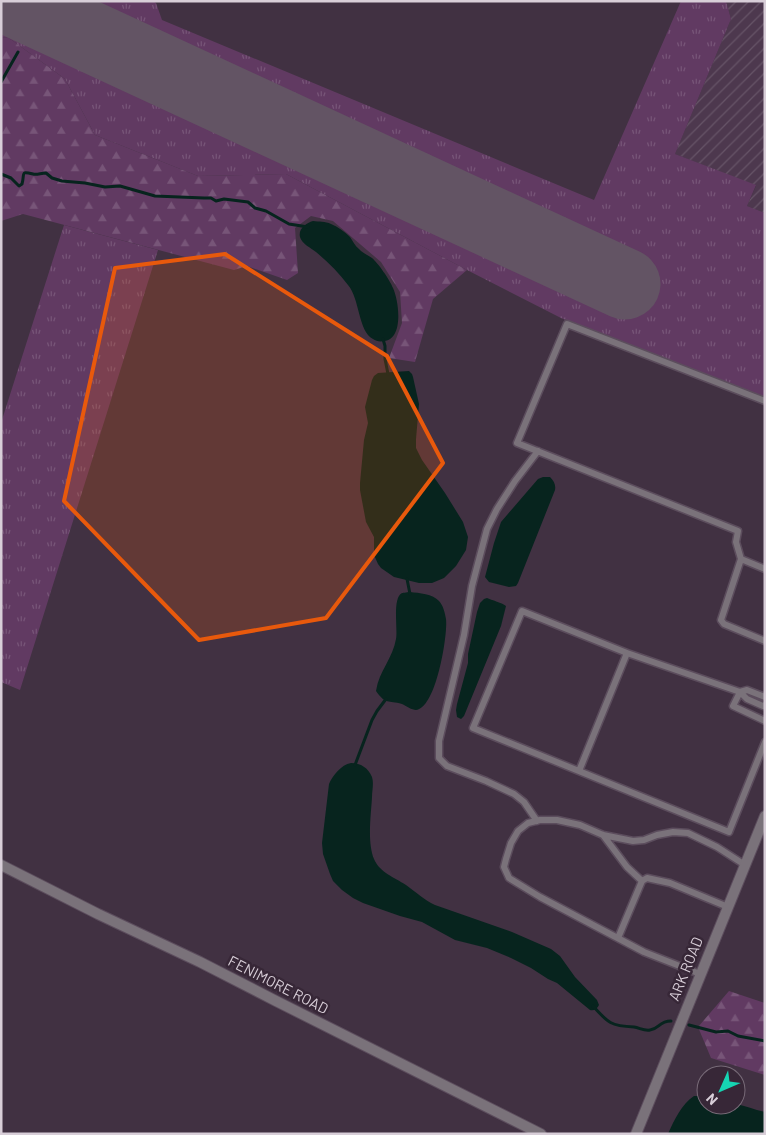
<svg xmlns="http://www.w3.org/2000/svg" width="766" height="1135" viewBox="0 0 766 1135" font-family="Barlow,sans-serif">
<defs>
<pattern id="industrial-furrows" width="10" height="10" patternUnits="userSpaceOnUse" patternTransform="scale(1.25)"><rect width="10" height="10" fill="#4d384e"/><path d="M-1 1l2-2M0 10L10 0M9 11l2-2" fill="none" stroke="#665467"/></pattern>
<pattern id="grass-tufts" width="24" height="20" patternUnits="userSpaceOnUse" patternTransform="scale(1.25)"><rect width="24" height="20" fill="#613a62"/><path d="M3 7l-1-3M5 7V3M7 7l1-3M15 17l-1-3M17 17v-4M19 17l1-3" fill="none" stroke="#775578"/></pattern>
<pattern id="forest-firs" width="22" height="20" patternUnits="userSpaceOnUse" patternTransform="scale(1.25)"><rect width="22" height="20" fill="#613a62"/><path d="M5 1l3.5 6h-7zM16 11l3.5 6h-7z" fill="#775578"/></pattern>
</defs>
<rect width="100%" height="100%" fill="#413142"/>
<path fill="url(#industrial-furrows)" d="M726,1H765V213L747,206L756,186L675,154L731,19Z"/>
<path fill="url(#grass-tufts)" d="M1,1H153L156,3L162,20L594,200L681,1H726L731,19L675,154L756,185L747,206L765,213V401L561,318L467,270L286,174L198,176L95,135L65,79L9,38L1,37Z
M64,225L158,250L20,690L1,682V423Z"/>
<path fill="url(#forest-firs)" d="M1,37L9,38L65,79L95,135L198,176L286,174L467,270L433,299L415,362L389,358L402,323L400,292L381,262L333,221L311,216L295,228L298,273L287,280L247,266L234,270L23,214L1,221Z
M729,991L765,1003V1075L711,1058L698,1027Z"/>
<path fill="#07241e" d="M313,221C319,222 325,221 331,224C338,227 345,232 350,237C353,241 355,246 359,249C362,253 368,255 372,258C378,263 390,280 393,288C399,301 404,339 384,341C380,342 376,341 373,339C358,331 360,299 348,285C339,273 328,262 316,252C311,248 302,244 300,237C298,229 306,223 313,221Z
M409,371L412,374L413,377L419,404L416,439V448L422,460L445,493L463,522L468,537L466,550L456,566L444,578L432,583H419L394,577L381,568L378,564L374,555V537L366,522L360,490V483L364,440L368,423L365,407L372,380L374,376L378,373Z
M543,477H550C554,481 556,485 555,490L518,583L516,586L509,587L489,582L485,577L494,543L501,522L538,479Z
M410,592C419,593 433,594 439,601C443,605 445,613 446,619C448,635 436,709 416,710C412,710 406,706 402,704C388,700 386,705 376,691C379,671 393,658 396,639C398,629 392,598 402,593C403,593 409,592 410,592Z
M487,598C491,600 503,603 506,606L501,626L464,716L461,719L457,717L456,710L457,704L468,663V654L477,612L480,603L484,599Z
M351,763C361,763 368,768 372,777C374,783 372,791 372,797C371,815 367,842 374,859C380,873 394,877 406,885C416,892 424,900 435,905L512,932L551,949L560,956L575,977L597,1000L599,1005C597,1009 594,1011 590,1010L557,983L548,979L531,968L511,958L487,948L455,940L422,922L400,916L363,903L353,898L342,890L333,881L330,874L323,854L322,843L329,784C333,775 341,765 351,763Z
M694,1096H706V1105H736V1104C746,1106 755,1110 765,1112V1134H668C674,1120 682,1104 694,1096Z"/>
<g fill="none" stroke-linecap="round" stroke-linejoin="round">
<path stroke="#07241e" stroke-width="3" d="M1,82L18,52
M1,174L11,178L19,186L22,184C25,173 20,171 33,174C37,175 41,173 46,173L52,178L62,181L85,183L105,187L120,186L155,196L204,198H211L216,201L224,199L248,202L255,208L266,211L289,224L308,227
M383,339L385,346V359L388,374
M407,579L410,594
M355,765L372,720L377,711L386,699
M593,1006C608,1023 611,1026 634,1027C640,1028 644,1031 650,1030C659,1029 659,1021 671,1021
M689,1025L716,1032L728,1031L738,1036L765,1041"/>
<path stroke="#635464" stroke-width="71" d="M13,1L625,284"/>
<g stroke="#5c4d5d" stroke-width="9">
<path id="lane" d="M765,401L567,324L517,443L738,531L736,542L741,559L765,569
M741,559L721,620L724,624L765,641
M765,697L747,690L740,692L733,706L765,721
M765,705L763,706L747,699L740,692L627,653L522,611L473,728L729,832L765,742
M579,771L627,653
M537,821L524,802L514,794L486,781L447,766L439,758V741L464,635L472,586L487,529L497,509L515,481L538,451
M603,835L627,867L642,881
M618,938L642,881L647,878L670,883L728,907
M700,974L644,952L540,897L509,878L504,867L506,859L511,843L518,831L528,823L540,820H557L580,825L603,835L633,841L644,840L657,835L673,832L688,833L717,847L745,865"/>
</g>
<g stroke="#5c4d5d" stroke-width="12">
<path id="street" d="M1,865L98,914L200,962L276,1001L541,1134
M636,1134L765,816"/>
</g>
<use href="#lane" stroke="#7a727a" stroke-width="6"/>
<use href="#street" stroke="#7a727a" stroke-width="10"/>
</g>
<path fill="#e8590c" fill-opacity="0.2" stroke="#e8590c" stroke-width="4" stroke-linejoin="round" d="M225,254L387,356L443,463L326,618L199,640L64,501L115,268Z"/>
<g text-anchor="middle" stroke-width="5" stroke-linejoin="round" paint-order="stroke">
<g font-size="15" fill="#d8ced8" stroke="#372737">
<text transform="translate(686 969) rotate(-68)" y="5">ARK ROAD</text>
<text transform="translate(278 985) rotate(27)" y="5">FENIMORE ROAD</text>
</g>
</g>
<rect width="766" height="1135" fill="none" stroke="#d8ced8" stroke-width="5"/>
<g transform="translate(721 1090) rotate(225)"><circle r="24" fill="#372737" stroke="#776a77"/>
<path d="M0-4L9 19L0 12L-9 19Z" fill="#16d5b3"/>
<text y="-8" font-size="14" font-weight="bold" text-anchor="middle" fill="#d8ced8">N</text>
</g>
</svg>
